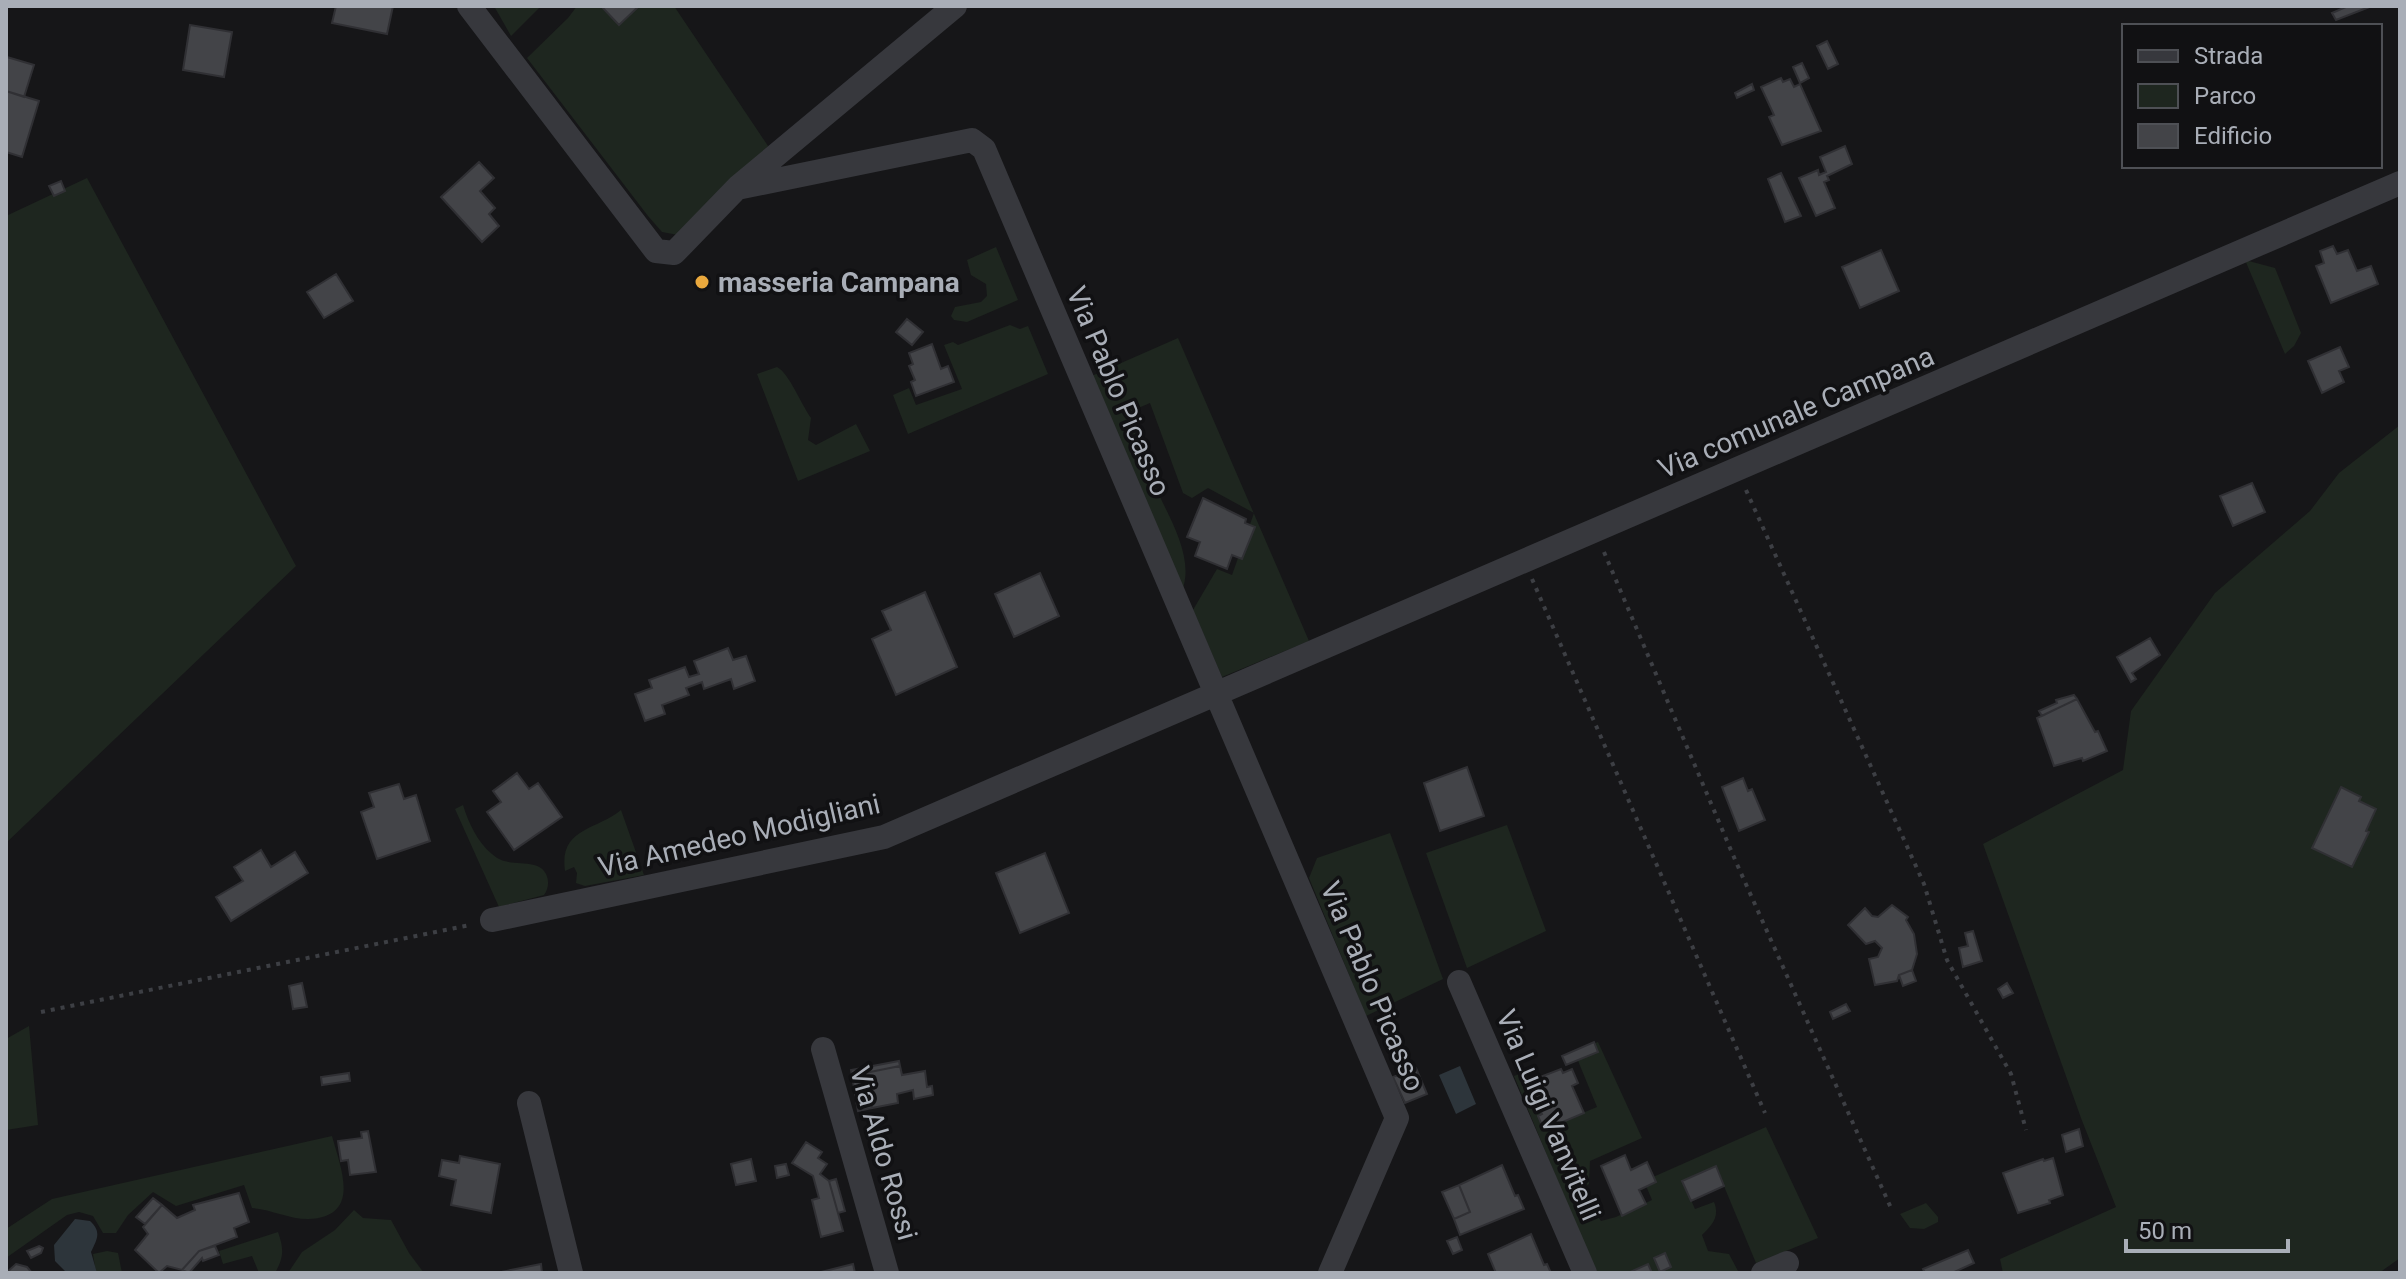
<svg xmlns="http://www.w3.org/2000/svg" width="2406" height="1279" viewBox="0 0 2406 1279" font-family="Roboto,sans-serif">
<rect width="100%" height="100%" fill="#161618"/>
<path fill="#1e261f" d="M494,6H541L511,36Z
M577,6H601L619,25L639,6H674L768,146L678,235L662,232L648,216L527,58L568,18Z
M87,178L296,566L6,843V216Z
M996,247L1018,300L967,322L954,320L951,316L955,307L981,302L987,296L986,284L971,275L967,260Z
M2245,260L2275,268L2301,333L2294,346L2285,354Z
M1010,325L1020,329L1028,326L1048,374L908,434L893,395L909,388L916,405L962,389L944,345L953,342L958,345Z
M1178,338L1309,641L1222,677L1193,610L1217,569L1232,575L1254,513L1208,488L1192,498L1183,493L1150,403L1129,412C1137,434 1143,457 1152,479C1165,512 1196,555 1182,591L1087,378Z
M777,367C789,373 801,404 811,418L808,440L816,445L856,424L870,451L798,481L757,374Z
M2400,425V1258L2379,1273H2003L2000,1259L2116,1207L2081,1118L1983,844L2123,770L2131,711L2215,593L2310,511L2339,473Z
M463,805C468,822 478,843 492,854C505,866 519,861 534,865C548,868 552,884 544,895L499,907L455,809Z
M621,810L644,875L585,886L576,883L577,873L574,867L565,871C559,828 595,831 621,810Z
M1507,825L1546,931L1467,968L1426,853Z
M1390,833L1443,979L1366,1016L1309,878L1317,858Z
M29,1026L38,1125L6,1130V1039Z
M1598,1042L1642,1138L1590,1161L1589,1184L1573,1194C1582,1207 1591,1205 1601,1221L1616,1217L1652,1200L1644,1181L1766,1127L1818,1238L1756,1263L1716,1167L1683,1182L1695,1209L1714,1202C1720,1217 1712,1225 1702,1235L1708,1251L1729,1254L1738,1271L1733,1273H1596L1514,1076L1525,1072L1549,1127L1597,1107L1574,1051Z
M332,1136C341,1169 362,1217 308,1219C289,1219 270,1209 252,1208L244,1185L176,1206L153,1192L128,1215L116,1233H103L93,1216L79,1212L67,1215L6,1258V1229L52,1199Z
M1926,1203L1938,1217V1222L1924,1229L1910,1228L1900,1214Z
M354,1210L363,1218L391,1220L409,1253L424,1273H288L302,1252L335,1230Z
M278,1232C284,1249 284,1257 275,1273H259L252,1256L223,1264L219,1251Z
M107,1251L118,1253L122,1273H96L93,1254Z"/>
<path fill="#2d353b" d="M1460,1066L1476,1104L1456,1114L1439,1075Z
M75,1219L90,1221C102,1232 97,1239 91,1252L97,1273H67L55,1261L54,1245Z"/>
<path fill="#434448" stroke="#303034" stroke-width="2" d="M336,6H393L387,34L332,23Z
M601,6H639L619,25Z
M2348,6H2372L2336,20L2332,13Z
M190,25L232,32L224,77L183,70Z
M1827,41L1838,64L1828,69L1817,46Z
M7,57L34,65L24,97L6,91Z
M1802,63L1809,78L1800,83L1793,67Z
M1781,78L1783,82L1790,79L1794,87L1800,84L1821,131L1782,145L1769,117L1774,115L1761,87Z
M1752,84L1754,90L1737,98L1735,93Z
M6,91L39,101L22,157L6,152Z
M1845,146L1852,164L1827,176L1829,180L1824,182L1835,208L1816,216L1799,178L1818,170L1819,175L1826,172L1820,157Z
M479,162L494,178L480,191L495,208L489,214L499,226L482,242L441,197Z
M1781,173L1801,216L1785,222L1768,179Z
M61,181L65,191L54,196L49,186Z
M2333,246L2337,254L2348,250L2357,271L2371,266L2378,284L2331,303L2316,266L2324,263L2320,251Z
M1881,250L1899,291L1860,308L1842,267Z
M336,274L353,301L324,318L307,292Z
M907,319L923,332L912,345L896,332Z
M932,344L941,369L948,366L954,382L916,396L911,382L915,380L909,366L913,364L909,353Z
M2340,347L2349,367L2339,371L2344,382L2322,393L2308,361Z
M2252,483L2265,512L2233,526L2220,496Z
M1203,498L1246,519L1245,523L1255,527L1242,559L1232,555L1227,569L1195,556L1200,542L1187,537Z
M1040,573L1059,616L1014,637L995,594Z
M925,592L957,667L896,695L872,639L891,630L882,611Z
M2150,638L2160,655L2132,673L2136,679L2131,682L2117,657Z
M728,648L733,660L746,656L755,681L734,689L731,679L704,689L702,682L686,688L689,695L662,705L665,714L645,721L635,694L652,688L649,680L685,667L689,677L699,674L694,661Z
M2074,695L2077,699L2042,716L2039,711L2057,703L2056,700Z
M2077,699L2095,732L2098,731L2107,751L2083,761L2082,758L2054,766L2037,718Z
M1467,767L1484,816L1440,831L1424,783Z
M517,773L529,789L538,783L562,817L514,850L487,812L501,802L493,791Z
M1743,778L1748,791L1752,789L1765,820L1739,831L1722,787Z
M399,784L404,799L416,795L430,841L377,859L361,812L374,807L369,793Z
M2341,787L2361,797L2359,801L2376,809L2366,831L2369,832L2352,867L2312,848Z
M261,850L271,867L295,852L308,873L231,921L216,897L243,881L234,867Z
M1045,853L1069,913L1020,933L996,873Z
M1892,905L1908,917L1906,920L1914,934L1917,954L1912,970L1899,975L1897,981L1875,985L1869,959L1878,957L1882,948L1875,941L1866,944L1848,925L1865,908L1872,916L1878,917Z
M1973,931L1982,961L1963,967L1959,948L1968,946L1965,933Z
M1912,970L1916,981L1903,986L1899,975Z
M302,983L307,1007L293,1009L289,986Z
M2007,983L2013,993L2003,998L1998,989Z
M1846,1004L1850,1011L1833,1019L1830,1012Z
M1594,1042L1598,1052L1566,1065L1562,1056Z
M899,1061L900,1066L865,1073L872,1108L858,1111L851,1070Z
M900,1066L902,1075L925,1071L927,1087L932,1086L933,1095L914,1099L913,1090L897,1094L898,1103L872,1108L865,1073Z
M1416,1068L1427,1094L1405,1103L1393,1077Z
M1561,1069L1563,1073L1572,1069L1578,1083L1572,1086L1584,1113L1544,1130L1538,1116L1542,1114L1527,1082Z
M349,1073L350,1081L322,1085L321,1077Z
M2079,1129L2083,1146L2066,1152L2062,1135Z
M368,1131L376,1172L350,1175L348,1160L341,1161L338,1141L362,1138L361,1132Z
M806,1142L822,1152L818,1158L827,1164L820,1174L829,1181L843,1231L821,1237L812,1200L819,1198L813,1176L792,1163Z
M1625,1155L1631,1170L1647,1162L1656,1182L1639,1190L1646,1204L1622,1216L1601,1166Z
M460,1156L500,1164L491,1213L451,1205L456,1180L439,1176L442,1160L459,1163Z
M2053,1158L2063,1195L2049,1200L2050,1203L2018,1213L2003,1173L2043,1159L2044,1161Z
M751,1159L756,1181L736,1185L731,1164Z
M786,1164L789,1175L777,1178L775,1166Z
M1502,1165L1515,1196L1518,1195L1524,1209L1460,1235L1454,1219L1470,1212L1459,1185Z
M1716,1166L1724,1186L1691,1201L1682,1181Z
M836,1179L845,1211L838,1213L829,1181Z
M1459,1185L1470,1212L1454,1219L1442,1192Z
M239,1193L249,1222L234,1228L237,1237L199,1251L182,1270L167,1266L159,1273L135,1250L148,1234L143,1227L162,1205L177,1218L195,1210L193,1205Z
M153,1198L162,1205L145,1224L136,1217Z
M1531,1234L1544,1265L1547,1264L1551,1273H1496L1488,1254Z
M1457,1237L1462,1250L1453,1254L1447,1241Z
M39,1246L43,1248L41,1253L31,1258L27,1251Z
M215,1246L219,1255L203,1261L202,1258L189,1273L182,1270L199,1251Z
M1968,1250L1974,1263L1952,1273H1925L1923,1269Z
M1665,1253L1671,1267L1660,1272L1654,1258Z
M16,1264L27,1267L32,1273H6Z
M541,1264L542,1273H501V1272Z
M853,1264L855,1273H821V1272Z
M1648,1264L1652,1273H1631L1630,1272Z"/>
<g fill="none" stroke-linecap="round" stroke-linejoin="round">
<path stroke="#3d3f44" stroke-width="4" stroke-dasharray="4 6" stroke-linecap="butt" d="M1746,490L1924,884L1947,960L2011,1074L2026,1130
M1604,552L1736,862L1891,1208
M1532,579L1765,1113
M41,1012L470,925"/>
<path stroke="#37383d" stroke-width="24" d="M469,6L656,251L674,253L737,188L972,140L984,149L1397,1118L1330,1273
M738,187L955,6
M492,920L884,837L2400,183
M1459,982L1585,1273
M823,1049L887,1273
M529,1103L571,1273
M1763,1273L1787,1263"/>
</g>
<circle fill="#e9a83d" stroke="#111113" stroke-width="3" cx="702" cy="282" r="8"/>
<g text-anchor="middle" stroke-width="7" stroke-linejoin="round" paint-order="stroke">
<g font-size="28" font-weight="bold" fill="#a9aeb7" stroke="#111113" text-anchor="start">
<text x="718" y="292">masseria Campana</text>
</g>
<g font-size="28" fill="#a9aeb7" stroke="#111113">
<text transform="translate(1119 391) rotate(67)" y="10">Via Pablo Picasso</text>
<text transform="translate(1796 412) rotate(-23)" y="10">Via comunale Campana</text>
<text transform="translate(739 835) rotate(-13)" y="10">Via Amedeo Modigliani</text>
<text transform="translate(1373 986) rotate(67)" y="10">Via Pablo Picasso</text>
<text transform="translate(1549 1115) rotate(67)" y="10">Via Luigi Vanvitelli</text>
<text transform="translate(884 1153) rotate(74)" y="10">Via Aldo Rossi</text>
</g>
</g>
<rect width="2406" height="1279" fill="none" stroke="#a9aeb7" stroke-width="16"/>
<rect x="2122" y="24" width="260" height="144" fill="#111113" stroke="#4e5055" stroke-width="2"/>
<rect x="2138" y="50" width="40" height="12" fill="#37383d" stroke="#4e5055" stroke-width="2"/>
<text x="2194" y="64" font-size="24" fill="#a9aeb7">Strada</text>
<rect x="2138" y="84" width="40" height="24" fill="#1e261f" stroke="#4e5055" stroke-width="2"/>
<text x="2194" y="104" font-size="24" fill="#a9aeb7">Parco</text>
<rect x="2138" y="124" width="40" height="24" fill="#434448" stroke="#4e5055" stroke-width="2"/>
<text x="2194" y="144" font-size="24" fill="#a9aeb7">Edificio</text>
<path d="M2126 1239v12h162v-12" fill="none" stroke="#a9aeb7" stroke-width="4"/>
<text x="2138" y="1239" font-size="24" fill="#a9aeb7" stroke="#111113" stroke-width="6" paint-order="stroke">50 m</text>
</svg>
